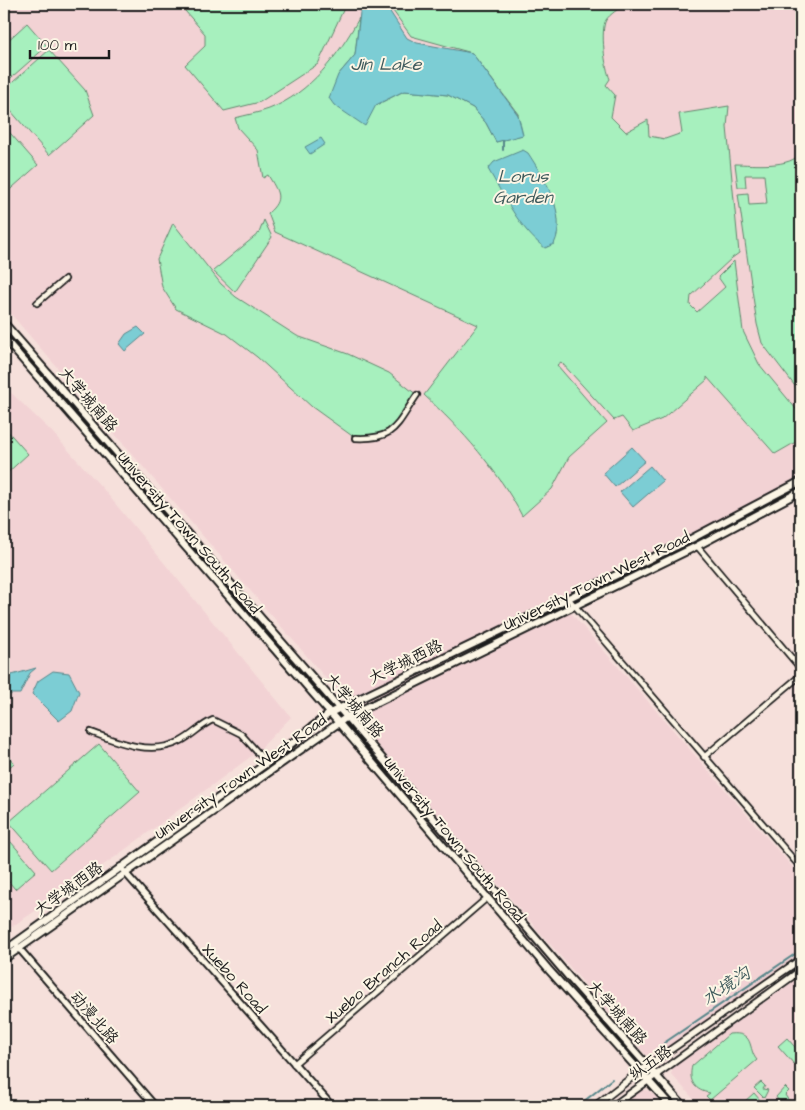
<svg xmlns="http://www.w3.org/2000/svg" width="805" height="1110" viewBox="0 0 805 1110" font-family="'Architects Daughter','LXGW WenKai TC',sans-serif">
<rect width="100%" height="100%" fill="#f6e0db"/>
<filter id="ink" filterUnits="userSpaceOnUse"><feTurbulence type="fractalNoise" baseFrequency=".02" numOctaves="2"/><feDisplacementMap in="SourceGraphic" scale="10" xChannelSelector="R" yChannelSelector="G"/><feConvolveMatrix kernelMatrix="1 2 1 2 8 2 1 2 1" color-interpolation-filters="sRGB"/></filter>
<g filter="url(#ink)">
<path fill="#f2d2d4" d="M4,4H801V477L780,490L558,598L801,877V954L654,1057L647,1056L366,732V716L351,698L337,691L4,306Z
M4,386L52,432L104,490L291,717L257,752L115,857L4,932Z
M801,976V1106H700L671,1074L674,1067Z
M640,1089L650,1091L664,1106H617Z"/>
<path fill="#a7f0be" stroke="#62866d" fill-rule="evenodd" d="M179,4H346L318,64L260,102L224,111L185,65L205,46V34Z
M388,4H624C619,9 610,14 606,20C600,30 605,68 610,79L606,85L615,95L611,117L626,132L648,120L649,136L665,139L682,133L679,114L729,106L727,127L739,253L732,258L691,296L690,305L697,312L725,287L718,277L734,261L743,331L759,364L801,415V439L775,454L707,377V380L662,419L633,431L622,417L614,420L561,362L557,365L607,423L569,457L552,489L522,516C499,471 461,429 424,395L478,325L275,232L268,213C284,199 278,192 268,175L263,178L258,150L238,128L235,118C246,115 258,113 269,109C310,93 339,55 359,18L355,55L338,75L376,105L404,91L448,95L473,108L486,123L496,142L522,135L518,114L472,53L411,36ZM488,169L553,196L558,221Z
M27,23L47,46L4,84V44Z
M49,50L85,90L94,115L49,155L4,103V90Z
M4,126L38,165L4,195Z
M801,152V394L762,343L757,324L738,194L748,193L749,205L767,204L764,175H745L746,187H738L735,164C752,164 792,169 801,152Z
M264,220L272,237L235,292L213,271L259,233Z
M173,223L221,284L236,297L297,336L348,354L389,373L417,395L388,435L355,438L312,407L257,357L227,334L176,309L162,287L157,259Z
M4,427L28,454L5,475L4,473Z
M99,744L140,792L51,870L9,822Z
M4,751L14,763L4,772Z
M4,834L36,871L15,889L4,876Z
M729,1034C756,1031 747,1049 757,1060L710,1100L706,1096L710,1093C695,1091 688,1081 692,1066Z
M787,1038L801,1054V1058L794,1064L778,1046Z
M761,1082L765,1086L763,1089L768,1090L764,1098L754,1088Z
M785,1087L789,1091L785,1095L789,1101L780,1103L776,1097Z
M754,1093L760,1100L753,1106H747L744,1102Z"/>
<path fill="#7ccdd4" stroke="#56868a" d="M361,4H385L407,38L417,43L472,53L518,115L523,135L496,142L486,123L473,108L448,95L404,91L376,105L365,126L334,105L329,98L338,75L355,55Z
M321,138L325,144L310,154L305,147Z
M523,150L528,153C544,178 568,215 554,244L545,248C520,230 504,196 488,169L494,162Z
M138,327L145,334L125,351L119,344L126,334Z
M632,447L645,461L615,487L603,473Z
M650,466L663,481L633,507L620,492Z
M36,668L30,673L20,694H4L5,674L12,675Z
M53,671L69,673L79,692L72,711L59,721L32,694L38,681Z"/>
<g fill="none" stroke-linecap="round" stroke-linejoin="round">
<path stroke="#56868a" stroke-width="2" d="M503,140V150
M664,1043L801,950
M578,1106L612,1079"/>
<g stroke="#1c1c1c" stroke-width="8">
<path id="minor" d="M37,303L65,279
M355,438C396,440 396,425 417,395
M697,546L801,669
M568,598L801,868
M91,732C120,743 152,756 181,741C193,735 201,725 213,720L241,734L267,763
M704,757L801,675
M294,1064L487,898"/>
</g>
<g stroke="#1c1c1c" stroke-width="9">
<path id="tertiary" d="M120,867L332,1106
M17,946L155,1106"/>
</g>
<g stroke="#1c1c1c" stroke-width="9">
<path id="secondary" d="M595,1106L640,1071L801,959
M613,1106L801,970"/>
</g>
<g stroke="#1c1c1c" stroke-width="10">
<path id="primary" d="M4,323L339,708L568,976L683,1106
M4,338L338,722L548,969L671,1106
M4,951L267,763L330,713L691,539L801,481
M4,959L347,717L697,546L801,491"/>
</g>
<use href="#minor" stroke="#fcf5e5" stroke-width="4.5"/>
<use href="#tertiary" stroke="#fcf5e5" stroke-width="5"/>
<use href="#secondary" stroke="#fcf5e5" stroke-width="5.5"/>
<use href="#primary" stroke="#fcf5e5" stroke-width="6"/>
</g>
</g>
<g text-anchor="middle" stroke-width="4" stroke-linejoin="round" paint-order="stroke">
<g font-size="16" fill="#1c1c1c" stroke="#fcf5e5">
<text transform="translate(89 399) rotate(49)" y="6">大学城南路</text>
<text transform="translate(190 532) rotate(49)" y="6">University Town South Road</text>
<text transform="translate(596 580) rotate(-26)" y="6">University Town West Road</text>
<text transform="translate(405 661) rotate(-26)" y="6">大学城西路</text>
<text transform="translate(355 705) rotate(49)" y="6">大学城南路</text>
<text transform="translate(240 776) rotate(-35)" y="6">University Town West Road</text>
<text transform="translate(455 839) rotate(50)" y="6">University Town South Road</text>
<text transform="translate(68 888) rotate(-36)" y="6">大学城西路</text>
<text transform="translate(383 971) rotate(-41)" y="6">Xuebo Branch Road</text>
<text transform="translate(235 978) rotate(48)" y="6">Xuebo Road</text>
<text transform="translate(618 1012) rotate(48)" y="6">大学城南路</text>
<text transform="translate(95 1017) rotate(49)" y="6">动漫北路</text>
<text transform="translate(650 1062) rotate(-36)" y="6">纵五路</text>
</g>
<g font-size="18" font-style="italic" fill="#3e5a5c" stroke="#fcf5e5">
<text x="386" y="70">Jin Lake</text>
<text x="523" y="182">Lorus<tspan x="523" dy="21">Garden</tspan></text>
<text transform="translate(726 986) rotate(-34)" y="6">水境沟</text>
</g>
</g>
<rect width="805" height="1110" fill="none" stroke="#fcf5e5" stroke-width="20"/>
<rect x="10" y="10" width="785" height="1090" fill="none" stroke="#1c1c1c" stroke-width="2" filter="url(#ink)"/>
<path d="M30 50v8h79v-8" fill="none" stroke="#1c1c1c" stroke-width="2.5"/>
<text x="38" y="50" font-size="15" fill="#1c1c1c" stroke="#fcf5e5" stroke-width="4" paint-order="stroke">100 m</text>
</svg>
